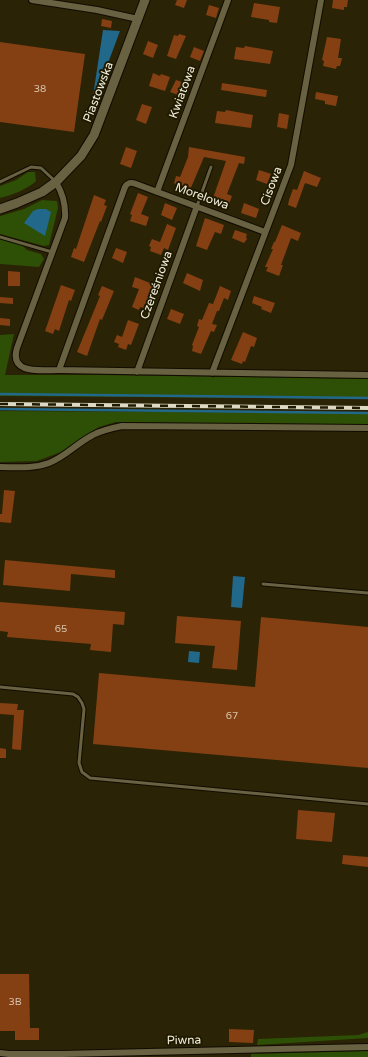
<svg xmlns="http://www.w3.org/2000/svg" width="368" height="1057" viewBox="0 0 368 1057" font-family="'Varela Round',sans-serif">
<rect width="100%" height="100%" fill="#2a2305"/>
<path fill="#2e4f06" d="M28,172H35L36,181C28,189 12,195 0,198V186L16,180Z
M42,200L57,201L58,208L49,245L44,246L0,234V216L24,209Z
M0,239L22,245L27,250L41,254L44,259L39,267L0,264Z
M14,334L5,375H104L368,379V399L0,396V335Z
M0,411L368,413V425L116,422L99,427L61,452L37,461L0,462Z
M368,1032V1038L257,1045L258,1039L358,1035Z
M368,1051V1057H251V1054Z"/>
<path fill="#21688a" d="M103,30L120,31L91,109Z
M38,209H46L51,212L45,236L24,223L33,211Z
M233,576L245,577L242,608L231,607Z
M189,651L200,652L199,663L188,662Z"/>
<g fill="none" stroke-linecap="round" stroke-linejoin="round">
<path stroke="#21688a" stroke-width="2.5" d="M0,394L368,398
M0,409L368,413"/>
</g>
<path fill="#844013" d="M177,0H187L184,8L175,5Z
M333,0H348L347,7H344V10L332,8Z
M254,3L280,7L277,23L269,22V20L251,17Z
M209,5L219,8L216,18L206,15Z
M102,19L112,21L111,28L101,26Z
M179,34L186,36L176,59L167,56L174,35L178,36Z
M327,37L341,39L338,58H342L340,66H337L336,69L323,66L324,61L322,60Z
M148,41L158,45L153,58L143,54Z
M0,42L85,54L74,132L0,122Z
M245,46L273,51L270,64L234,59L236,47L244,48Z
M194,47L204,51L200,61L190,57Z
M153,73L160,76L161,74L170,77L165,91L149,86Z
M176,80L188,84L184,97L170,92Z
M222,83L267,90L266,97L221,90Z
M316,92L338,96L336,106L325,104V101L315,99Z
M142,104L152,107L146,124L136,120Z
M226,110L253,115L251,128L215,123L217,111L225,112Z
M279,113L289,115L287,129L277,127Z
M126,147L137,151L131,168L120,164Z
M189,147L245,157L244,164L239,163L227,194L232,196L229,204L213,198L226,161L204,157L190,190L186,188L184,190L182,187L174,183L176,176L180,177L188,157Z
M259,170L271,174L267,184L256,180Z
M304,171L321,178L317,187L305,183L296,208L288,205L289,200L293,189L297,190Z
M138,193L148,197L141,214L149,217L146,226L130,221L132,215L130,214Z
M94,195L106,200L104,205L107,206L101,222L100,221L84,262L71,257L74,248L76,249Z
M165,203L177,208L172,220L161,215Z
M244,203L259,209L256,218L241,213Z
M205,218L224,225L221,234L215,232L207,250L196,246Z
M167,224L176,228L168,250L164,248L161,255L150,251L151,247L149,246L152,239L160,242Z
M282,225L301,233L298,241L291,238L281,265H283L279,276L266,271L268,267H265L273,249H271L274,242H275Z
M235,230L247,234L246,237L247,239L244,243L232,238Z
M116,248L127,252L123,263L112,258Z
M8,271L20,272V286H8Z
M187,273L203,280L200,291L183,283Z
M135,277L155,285L147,309L140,307L139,310L132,307L139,289L132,287Z
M61,285L75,290L71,301L69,300L59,331L55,329L53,334L45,331Z
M102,286L114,291L102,320L100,319L87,356L77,352L100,296L98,295Z
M220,286L231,291L228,300L224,298L219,311H217L212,324L217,325L214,332L211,331L201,354L192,351L193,346L192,345L199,327L197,326L199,319L202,320L209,303L213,304Z
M254,296L275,303L271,313L261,309L262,307L252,303Z
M0,297L13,298V304L0,303Z
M171,309L184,314L180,324L167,319Z
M0,318L10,319V326L0,325Z
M128,320L139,324L131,345L128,344L126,350L118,347L119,344L114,342L117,335L122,337Z
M243,332L257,338L254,347L251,346L245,362L243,361L242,364L231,360Z
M4,490L15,491L11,523L0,522V514H2Z
M5,560L115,570V578L71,574L70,591L3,585Z
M0,602L125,612L124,625L113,624L111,652L90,650L91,644L7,637L8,632L0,631Z
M177,616L241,621L237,670L212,668L215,646L175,643Z
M261,617L368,627V768L93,744L99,673L255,687Z
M0,703L18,704L17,710H24L21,750L12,749L14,715L0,714Z
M0,748L6,749V758H0Z
M298,810L335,813L332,842L296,839Z
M343,855L368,857V867L342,864Z
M0,974H29L30,1028H39V1040H15V1031H0Z
M229,1029L254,1030L253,1043L229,1042Z"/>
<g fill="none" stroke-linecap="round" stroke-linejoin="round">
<g stroke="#110c00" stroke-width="5">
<path id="lane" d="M0,182L31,167L41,168L55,181
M197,206L211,167
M0,237L52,252
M263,584L368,593
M0,687L73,694L78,697L82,703L84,709L79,763L82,772L90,778L368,804"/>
</g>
<g stroke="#110c00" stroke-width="8">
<path id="street" d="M32,0L97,10L138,19
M56,182C63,194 66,204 65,218L17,348C9,375 41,370 59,370L368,375
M157,192L228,0
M59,370L125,187C128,182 131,182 136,184L265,232
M137,372L197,206
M212,373L291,165L321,0
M0,467C16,467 33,469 49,463C65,457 77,443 93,435C102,430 112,428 122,426L368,428
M0,1053L9,1054H62L368,1047"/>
</g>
<g stroke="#110c00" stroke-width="11">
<path id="secondary" d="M0,209L17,203L42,192L56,182L81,156L94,135L145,0"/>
</g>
<use href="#lane" stroke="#686142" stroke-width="3"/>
<use href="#street" stroke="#686142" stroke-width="6"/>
<use href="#secondary" stroke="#686142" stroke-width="9"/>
<g stroke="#dcd9c5" stroke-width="4">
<path id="rail" d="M0,404L368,408"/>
</g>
<use href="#rail" stroke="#201a00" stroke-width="2.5" stroke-dasharray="8" stroke-linecap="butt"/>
</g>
<g text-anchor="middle" stroke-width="4" stroke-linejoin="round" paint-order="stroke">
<g font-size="10" fill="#d6c2aa">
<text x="40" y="92">38</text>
<text x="61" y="632">65</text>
<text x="232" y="719">67</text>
<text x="15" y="1005">3B</text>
</g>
<g font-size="12" fill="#f1eedc" stroke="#201a00">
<text transform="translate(98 92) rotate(-69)" y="4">Piastowska</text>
<text transform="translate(182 92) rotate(-70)" y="4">Kwiatowa</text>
<text transform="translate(271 186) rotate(-69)" y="4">Cisowa</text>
<text transform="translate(202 196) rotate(20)" y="4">Morelowa</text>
<text transform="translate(156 285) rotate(-70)" y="4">Czereśniowa</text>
<text transform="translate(184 1040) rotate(-1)" y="4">Piwna</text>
</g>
</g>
</svg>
